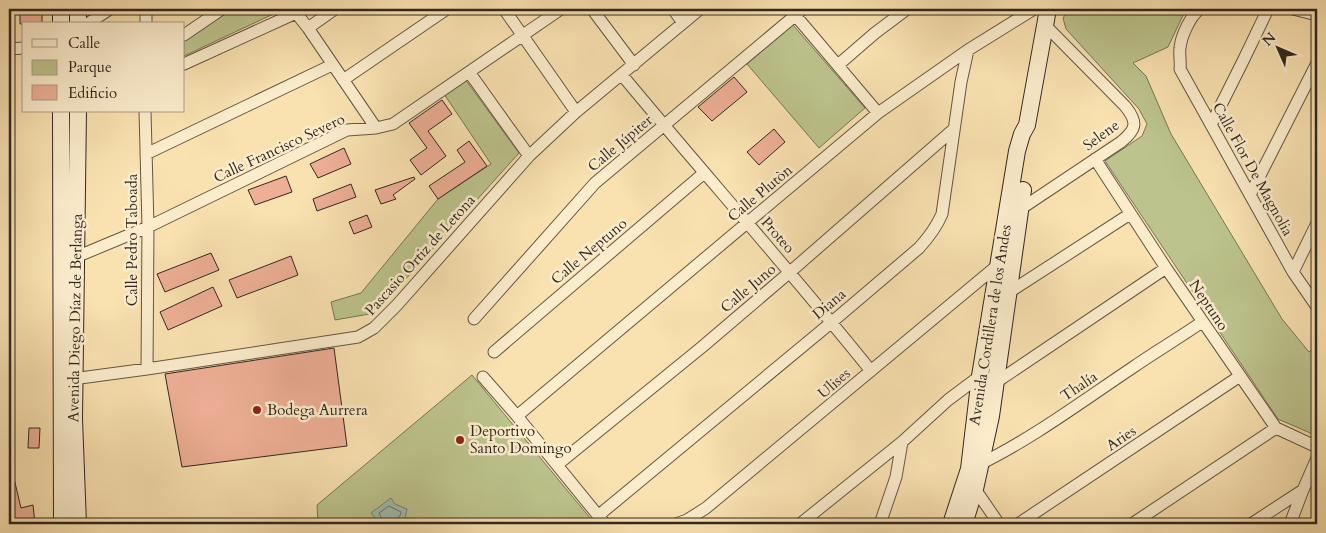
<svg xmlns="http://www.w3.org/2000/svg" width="1326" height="533" viewBox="0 0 1326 533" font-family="Cardo,serif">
<rect width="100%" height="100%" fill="#f9e1b0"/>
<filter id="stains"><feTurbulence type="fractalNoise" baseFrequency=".004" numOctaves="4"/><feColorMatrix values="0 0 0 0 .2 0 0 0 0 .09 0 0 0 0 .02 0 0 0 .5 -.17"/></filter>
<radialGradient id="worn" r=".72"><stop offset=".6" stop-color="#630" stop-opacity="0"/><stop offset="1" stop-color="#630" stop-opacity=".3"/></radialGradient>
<path fill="#bcc38c" stroke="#777656" d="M229,9H284L184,56V40Z
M1069,9H1186L1168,47L1133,63L1146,76L1171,134L1282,319L1309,352L1317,345V436L1278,419L1105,161L1142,136L1147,124L1139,109L1066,29L1063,18Z
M793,25L865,108L819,148L747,64Z
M465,79L519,153L375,313L335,320L331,302L361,293L438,199L491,164L444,94Z
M472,375L595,524H318L317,505Z"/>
<path fill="#9ebdad" stroke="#738175" d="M391,498L395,504L407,509L405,518L398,524H380L371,513Z"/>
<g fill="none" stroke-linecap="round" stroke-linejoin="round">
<path stroke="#687266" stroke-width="1" d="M384,524L383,521L379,513L389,506L401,512C401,517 395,519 395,524"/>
</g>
<path fill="#eeaf96" stroke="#322820" d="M20,9H42V24H20Z
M734,77L747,92L712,121L698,107Z
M442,100L452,114L428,131L446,156L421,175L410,160L427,148L409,123Z
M774,129L785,142L759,165L747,152Z
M469,141L487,166L438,199L429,186L465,162L457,150Z
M344,148L351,164L318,178L310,164Z
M286,176L292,192L255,205L248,190Z
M414,177L415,179L393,195L396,199L381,204L375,190Z
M351,184L356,197L317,211L313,199Z
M367,215L372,227L354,234L349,222Z
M211,253L219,270L165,292L157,274Z
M291,256L298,275L237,298L229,280Z
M213,287L222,306L168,330L160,312Z
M334,348L347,446L182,467L165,374Z
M29,428H40L39,448H28Z
M9,470H12L21,508L33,505L35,524H9Z"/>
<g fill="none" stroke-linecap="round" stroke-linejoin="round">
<g stroke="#645644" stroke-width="13">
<path id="street" d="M293,9L308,28L376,128
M504,9L576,112
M592,9L634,65
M673,9L683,23
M790,9L878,113
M1200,9C1190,16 1181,37 1180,48C1179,55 1181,62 1180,69L1293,272L1317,307
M1293,9L1317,15
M87,24L110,9
M146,24V9
M308,28L335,9
M184,35L222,9
M9,49L24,48
M184,64L296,13
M838,65L875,33L907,9
M469,72L529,156
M622,75C704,174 790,270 871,371
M343,80L447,9
M145,111L148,227L147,369
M1211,125L1244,59L1268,9
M146,154L332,65
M1095,159L1166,268L1276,428L1317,447
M1250,195L1317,63
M1019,210L1121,142C1137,129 1138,122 1125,106L1045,25
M76,257L148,227L347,130L376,128L393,124L561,9
M1293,272L1317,223
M1008,293L1130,214
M474,319L595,183L803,9
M494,352L704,173
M483,377L517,416L605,524
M68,378H80L147,369L358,337L374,328L397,305L529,156L576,112L700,9
M995,383L1166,268
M517,416L878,113L968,50L1034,9
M557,465L702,347L790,272L954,129
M976,466C1032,439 1081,402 1132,368C1155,352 1179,338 1202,322
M971,485L975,489L999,524
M599,515L832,322L919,248C929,237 936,228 942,214L961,82L968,50
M676,524L687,520L706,508L998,265
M800,524L902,442L948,400L980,376
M880,524L896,477L902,442
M1018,524L1240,376
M1132,524L1276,428
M1251,524L1303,490
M1290,524L1303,490L1317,458"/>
</g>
<g stroke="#322820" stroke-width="18">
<path id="secondary" d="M61,9V24
M78,24V9
M61,111L62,524
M78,111L74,419L78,524
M951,524L969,469L980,376L1017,151L1022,134L1027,125L1048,9
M964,524L975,489L991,416L1023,190"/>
</g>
<use href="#street" stroke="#fbeccc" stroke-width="11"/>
<use href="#secondary" stroke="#fbeccc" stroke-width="16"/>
</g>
<g fill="#8f2418" stroke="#fbeccc" stroke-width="2">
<circle cx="257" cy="410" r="5"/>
<circle cx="460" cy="440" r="5"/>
</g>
<g text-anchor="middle" stroke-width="5" stroke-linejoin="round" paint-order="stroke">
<g font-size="15" fill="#322820" stroke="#fbeccc">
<text transform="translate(1101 135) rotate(-36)" y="5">Selene</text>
<text transform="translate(620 143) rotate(-40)" y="5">Calle Júpiter</text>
<text transform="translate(279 148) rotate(-25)" y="5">Calle Francisco Severo</text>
<text transform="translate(1253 169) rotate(61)" y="5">Calle Flor De Magnolia</text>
<text transform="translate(760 193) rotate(-40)" y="5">Calle Plutòn</text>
<text transform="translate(778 235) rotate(49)" y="5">Proteo</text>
<text transform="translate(132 240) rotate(-90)" y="5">Calle Pedro Taboada</text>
<text transform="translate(589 251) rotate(-40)" y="5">Calle Neptuno</text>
<text transform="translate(420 255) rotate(-48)" y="5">Pascasio Ortiz de Letona</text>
<text transform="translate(748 288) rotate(-40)" y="5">Calle Juno</text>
<text transform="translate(829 304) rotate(-40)" y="5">Diana</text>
<text transform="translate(1209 305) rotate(56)" y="5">Neptuno</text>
<text transform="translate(75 318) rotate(-89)" y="5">Avenida Diego Díaz de Berlanga</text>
<text transform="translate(990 325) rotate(-81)" y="5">Avenida Cordillera de los Andes</text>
<text transform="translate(834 383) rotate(-41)" y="5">Ulises</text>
<text transform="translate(1079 386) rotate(-34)" y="5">Thalía</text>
<text transform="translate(1121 438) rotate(-34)" y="5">Aries</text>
</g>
<g font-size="15" fill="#322820" stroke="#fbeccc" text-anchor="start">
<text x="267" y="415">Bodega Aurrera</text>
<text x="470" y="436">Deportivo<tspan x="470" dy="17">Santo Domingo</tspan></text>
</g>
</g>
<rect width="1326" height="533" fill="none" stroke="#f9e1b0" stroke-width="30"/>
<rect x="10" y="10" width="1306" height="513" fill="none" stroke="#322820" stroke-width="2.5"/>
<rect x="15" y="15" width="1296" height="503" fill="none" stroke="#322820"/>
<rect x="22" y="22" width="162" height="90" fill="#fbeccc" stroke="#ab9e87"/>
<rect x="32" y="39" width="25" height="8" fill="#fbeccc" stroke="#ab9e87"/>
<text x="68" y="48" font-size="15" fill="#322820">Calle</text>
<rect x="32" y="60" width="25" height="15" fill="#bcc38c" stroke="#ab9e87"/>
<text x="68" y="72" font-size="15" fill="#322820">Parque</text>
<rect x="32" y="85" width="25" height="15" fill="#eeaf96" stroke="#ab9e87"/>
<text x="68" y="98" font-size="15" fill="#322820">Edificio</text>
<g transform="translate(1278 48) rotate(315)" stroke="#fbeccc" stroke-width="4" paint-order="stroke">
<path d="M0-4L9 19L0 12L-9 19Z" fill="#322820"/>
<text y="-8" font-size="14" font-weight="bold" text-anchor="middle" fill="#322820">N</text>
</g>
<rect width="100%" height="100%" filter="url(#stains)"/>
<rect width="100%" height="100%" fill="url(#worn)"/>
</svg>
